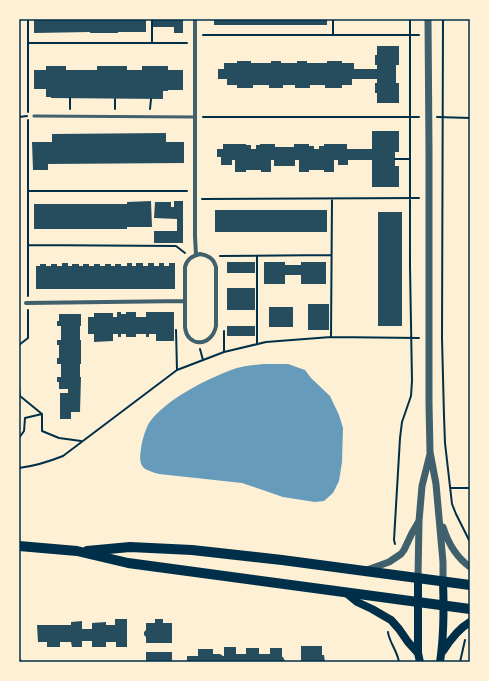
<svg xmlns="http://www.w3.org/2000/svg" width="489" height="681" viewBox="0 0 489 681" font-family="'Golos Text',sans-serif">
<rect width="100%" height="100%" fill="#fdf0d5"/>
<path fill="#669bbc" d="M264,364H288L305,370L311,378L330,396L339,415L343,428L342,462L339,481L333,493L324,501L315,502L283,497L242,483L159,474C143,469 138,468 141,449C142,441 145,430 149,423C165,400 205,380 231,370C241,366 253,365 264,364Z"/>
<path fill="#264d5e" d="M34,19H146V32H118V33H90V32L34,33Z
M153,19H183V33H174V27H153Z
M214,19H327V25H214Z
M377,46H399V65H396V83H399V103H377V93H375V83H377V79H352V85H342V88H325V85H310V88H295V85H283V88H269V85H253V88H237V85H227V79H218V69H224V63H237V61H251V63H271V61H281V63H297V61H307V63H327V61H342V63H354V69H377V65H375V55H377Z
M46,66H66V70H97V66H127V70H142V66H168V70H183V90H168V91H163V99L51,98V97H46V89H34V70H46Z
M372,131H399V152H395V166H399V187H372V160H348V165H338V160H334V172H324V170H309V172H299V160H295V166H274V160H271V172H261V170H246V172H235V160H232V165H221V157H217V149H223V144H246V145H251V149H256V145H260V144H275V147H294V144H309V146H314V149H319V146H324V144H347V149H372Z
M166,133V142H184V163L48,164V170H33L32,142H52V134Z
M151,201L152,227H127V229H34V204H127V202Z
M174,201H183V243H154V231H177V219L154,218L155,202H171V207H174Z
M215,210H327V232H215Z
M378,212H402V326H378Z
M227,262H255V273H227Z
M264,262H285V265H301V262H326V284H301V275H285V284H264Z
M62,263H68V266H72V264H79V266H83V264H89V266H94V264H100V266H105V264H111V266H115V264H121V266H127V263H132V266H136V263H143V266H148V263H154V266H159V263H164V266H169V263H175V289H36V266H40V264H46V266H51V264H57V266H62Z
M227,288H255V310H227Z
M308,304H329V330H308Z
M269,307H293V327H269Z
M117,312H121V314H126V312H136V317H146V312H174V341H156V334H149V337H146V334H136V337H126V334H121V337H118V334H113V341L94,342V334H88V317H94V313H113V317H117Z
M59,314H81V326H80V340H81V364H80V377H81L80,412H71V419H60V393H68V389H59V382H57V377H61V364H57V358H59V345H57V340H61V326H57V321H59Z
M227,326H255V336H227Z
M115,619H127V647H116V642H106V647H92V641H82V647H72L71,642H60V647H47V642H38L37,625H71V622L82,621V629H92V623L106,622V625H115Z
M155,619H163V623H172V643H146V637L144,635V632L146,630V623H155Z
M301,646H322V655H324L325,662H301Z
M224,647H236V654H246V648H259V654H270V648H282V657H283L285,661V662H187V656H198V649H213V654H220L223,656H224Z
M146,652H172V662H146Z"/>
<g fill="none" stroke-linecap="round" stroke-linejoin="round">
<path stroke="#003049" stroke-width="2" d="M152,19V43
M333,19V35
M443,19L442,338L444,416L445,443L452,504L456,514L470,542
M203,35H419
M28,43H187
M70,98V109
M115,99V109
M150,109L151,99
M28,112V19
M19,117L27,116
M203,117H419
M437,117L470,118
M28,120V296
M395,159H410
M28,191H187
M202,199L419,198
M28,245L176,246L185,253
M220,256L331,255
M257,256V344
M176,330L177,370
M224,331V352
M331,337L332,199
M19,345L28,338V310
M200,349L203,360
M19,385L20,396L42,414V431L59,438L81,441
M19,438L24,431L25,418L42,414
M19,468C35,466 48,462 63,456L177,370L224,352L266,342L331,337L419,338
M450,488H470
M395,544L394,540L400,438L402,422L411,396L412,381L410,267V19
M388,632C389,642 397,650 399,662
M19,658L21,662
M460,662L465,640"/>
<path stroke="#3f606c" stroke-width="3" d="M34,116L195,117"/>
<path stroke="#3f606c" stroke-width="4" d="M195,19V236L196,255
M200,254C208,255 214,259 216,267V326C212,347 187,348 185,327V267C187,259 192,256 200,254Z
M26,303L185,301"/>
<path stroke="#3f606c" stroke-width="7" d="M428,19L429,150V403L430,452L436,484L443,562V582
M443,527C448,543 456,557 470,567
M367,570L389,562L401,554L404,550L412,533L419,521
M418,578L419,521L422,486L430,454"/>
<path stroke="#003049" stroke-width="8" d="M418,578V653L420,662
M345,592L357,602L372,609L391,620L399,629L408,642L418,653
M443,651C450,640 458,629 470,622
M440,662C444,636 444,608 443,582"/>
<path stroke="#003049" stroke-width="10" d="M19,546L77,551L128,563L470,609
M87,551L130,547L192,550L282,560L470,585"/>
</g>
<rect width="489" height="681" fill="none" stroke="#fdf0d5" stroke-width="40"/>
<rect x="20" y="20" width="449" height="641" fill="none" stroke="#003049" stroke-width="1.5"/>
</svg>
